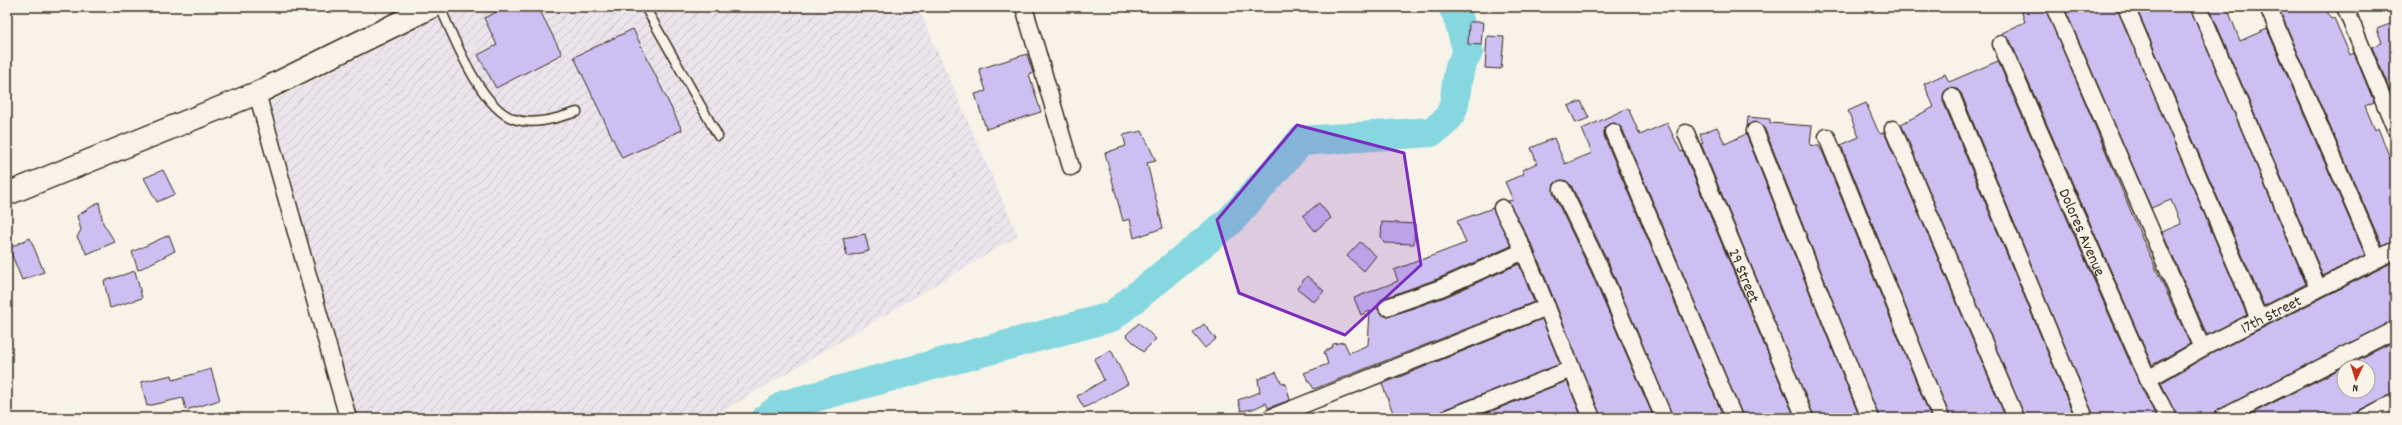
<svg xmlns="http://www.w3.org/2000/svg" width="2402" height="425" viewBox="0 0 2402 425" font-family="Dekko,sans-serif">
<defs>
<pattern id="industrial-furrows" width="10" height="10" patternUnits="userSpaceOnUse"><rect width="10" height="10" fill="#eae4eb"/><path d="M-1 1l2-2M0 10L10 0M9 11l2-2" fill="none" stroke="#cac4c9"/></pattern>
</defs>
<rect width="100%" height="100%" fill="#f7f3e8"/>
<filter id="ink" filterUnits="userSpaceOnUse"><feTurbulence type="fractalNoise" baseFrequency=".025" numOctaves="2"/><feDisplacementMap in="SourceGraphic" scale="8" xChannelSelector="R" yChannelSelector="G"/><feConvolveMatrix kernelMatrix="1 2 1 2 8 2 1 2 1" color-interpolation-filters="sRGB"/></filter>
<g filter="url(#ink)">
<path fill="url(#industrial-furrows)" d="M455,7H918L1018,236L711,418H352L268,103L362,56Z"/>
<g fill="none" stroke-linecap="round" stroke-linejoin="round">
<path stroke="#86d7df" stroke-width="30" d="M767,418L785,405L1111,317L1230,221L1301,141L1431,132C1461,114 1452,101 1459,72C1460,65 1465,58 1468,52L1457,14L1453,7"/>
</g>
<path fill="#ccc0f2" stroke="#3b2a1e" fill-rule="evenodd" d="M507,7H538L562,54L496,88L478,55L497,45L484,18Z
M2020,7H2045L2143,240L2190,344L2152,365L2010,40L2000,34L2025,22Z
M2064,7H2117L2247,315L2207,335L2162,232L2181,224L2171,200L2151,208Z
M2136,7H2190L2306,284L2264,306Z
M2209,7H2227L2240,41L2267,29L2365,255L2323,276Z
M2278,7H2325L2331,19L2334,18L2350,55L2354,53L2374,102L2365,106L2375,130L2378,128L2395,170V241L2382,246Z
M1469,22H1483L1481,45L1468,44Z
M2395,22V94L2392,95L2372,47L2382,43L2377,29Z
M633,29L682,130L622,158L574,57Z
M1487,36L1504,37L1501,69L1485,68Z
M1027,54L1033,73L1029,74L1041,112L986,129L975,94L986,91L979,69Z
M1998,61L2139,383L2157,418H2094L1961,93L1957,89L1949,88L1944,92L1943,101L2075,418H2025L1901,124L1934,107L1924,84L1945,74L1949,82Z
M1581,101L1589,118L1576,123L1568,106Z
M1866,103L1878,131L1881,134L1884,132L2006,418H1950L1841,145L1859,137L1848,111Z
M1628,108L1640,135L1667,123L1681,152L1683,151L1795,418H1743L1622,128L1614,123L1605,127L1604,136L1724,418H1673L1609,264L1571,185L1562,180L1554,184L1553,193L1591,272L1654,418H1601L1533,247L1508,201L1513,200L1505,182L1524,174L1522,170L1537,163L1531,148L1554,138L1565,164L1592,153L1582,129Z
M1748,117L1770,119V123L1812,126L1810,145L1819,146L1823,153L1931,418H1879L1764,127L1756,122L1747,127Z
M1717,127L1725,144L1746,134L1860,418H1814L1701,144L1703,143L1700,134Z
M1142,131L1156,161L1147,163L1163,228L1134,238L1130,219L1123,221L1105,153L1126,146L1123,135Z
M163,170L175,194L157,202L144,178Z
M99,202L103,223L115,242L87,254L77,237L81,230L77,216Z
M1319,203L1331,218L1315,231L1303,216Z
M1493,208L1511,246L1437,279L1384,298L1378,305V310L1385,316H1390L1445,297L1519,264L1534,302L1314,389L1304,373L1328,364L1324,352L1332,347L1333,344L1344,342L1349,353L1368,345L1370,311L1361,315L1354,298L1398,281L1394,270L1466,243L1457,221Z
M1382,222L1415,224L1414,244L1384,243L1381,236Z
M865,234L869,251L847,256L843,238Z
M169,235L175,251L138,270L132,252Z
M30,238L44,272L22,280L9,248Z
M1360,242L1376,256L1364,271L1347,256Z
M2395,261V321L2218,410L2213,418H2177L2161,383L2207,356Z
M135,271L142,298L110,308L104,281Z
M1307,276L1324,291L1314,302L1297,288Z
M1542,319L1560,364L1445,409L1439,418H1395L1382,384Z
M1139,323L1156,339L1143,352L1126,335Z
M1204,324L1216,339L1205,348L1193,333Z
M2395,341V393L2360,410L2355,418H2243ZM2344,367H2368V391H2344Z
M1111,350L1128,384L1084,408L1077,396L1104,380L1094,359Z
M211,369L220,400L186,410L183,398L147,406L141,382L172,375L173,380Z
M1276,372L1281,382L1286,384L1290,400L1268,408L1266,403L1253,409L1241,411L1238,400L1260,392L1258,379Z
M1567,381L1582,418H1474Z"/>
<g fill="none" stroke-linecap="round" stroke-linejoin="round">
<g stroke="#3b2a1e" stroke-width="11">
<path id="lane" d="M440,7C454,38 481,108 514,119C534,126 558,118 577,112
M645,7L718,136"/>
</g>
<g stroke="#3b2a1e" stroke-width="19">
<g id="street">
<path d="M1024,7L1071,167"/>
<path d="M2054,7L2202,348"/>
<path d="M2126,7L2259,319"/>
<path d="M2199,7L2318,288"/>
<path d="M2268,7L2377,259"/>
<path d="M2345,7L2395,128"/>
<path id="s1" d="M2001,44L2148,379L2168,418"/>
<path d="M257,93L348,418"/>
<path d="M1952,97L2085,418"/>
<path d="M1893,129L2016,418"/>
<path d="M1755,131L1870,418"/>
<path d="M1613,132L1734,418"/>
<path id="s2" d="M1686,133L1805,418"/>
<path d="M1827,137L1941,418"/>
<path d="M1562,189L1600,268L1664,418"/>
<path d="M1502,208L1524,251L1592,418"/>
<path d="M1387,307L1441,288L1524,251"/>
<path id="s3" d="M2148,379L2202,348L2395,250"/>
<path d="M1270,418L1547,307"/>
<path d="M1448,418L1572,369"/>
<path d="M2222,418L2395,330"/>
<path d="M2364,418L2395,402"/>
</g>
</g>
<g stroke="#3b2a1e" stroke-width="25">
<path id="secondary" d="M7,194L257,93L431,7"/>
</g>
<use href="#lane" stroke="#f7f3e8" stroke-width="8"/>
<use href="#street" stroke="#f7f3e8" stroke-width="16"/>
<use href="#secondary" stroke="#f7f3e8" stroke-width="22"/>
</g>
</g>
<path fill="#7b2cbf" fill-opacity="0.2" stroke="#7b2cbf" stroke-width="3" stroke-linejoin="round" d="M1297,125L1404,153L1421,265L1345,335L1239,293L1217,220Z"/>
<g text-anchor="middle" stroke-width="3.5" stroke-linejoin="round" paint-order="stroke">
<g font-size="16" fill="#3b2a1e" stroke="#f7f3e8">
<text dy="6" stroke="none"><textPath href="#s1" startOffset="205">Dolores Avenue</textPath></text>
<text dy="6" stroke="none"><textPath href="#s2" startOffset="154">29 Street</textPath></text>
<text dy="6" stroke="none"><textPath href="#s3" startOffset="139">17th Street</textPath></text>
</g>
</g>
<rect width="2402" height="425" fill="none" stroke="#f7f3e8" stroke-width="24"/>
<rect x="12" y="12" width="2378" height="401" fill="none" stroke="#3b2a1e" stroke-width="1.5" filter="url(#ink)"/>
<g transform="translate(2356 379) rotate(184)"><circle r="19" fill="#f7f3e8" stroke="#aca397"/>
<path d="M0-3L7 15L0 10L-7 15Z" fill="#c8321e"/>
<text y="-6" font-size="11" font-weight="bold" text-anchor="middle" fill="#3b2a1e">N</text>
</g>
</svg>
